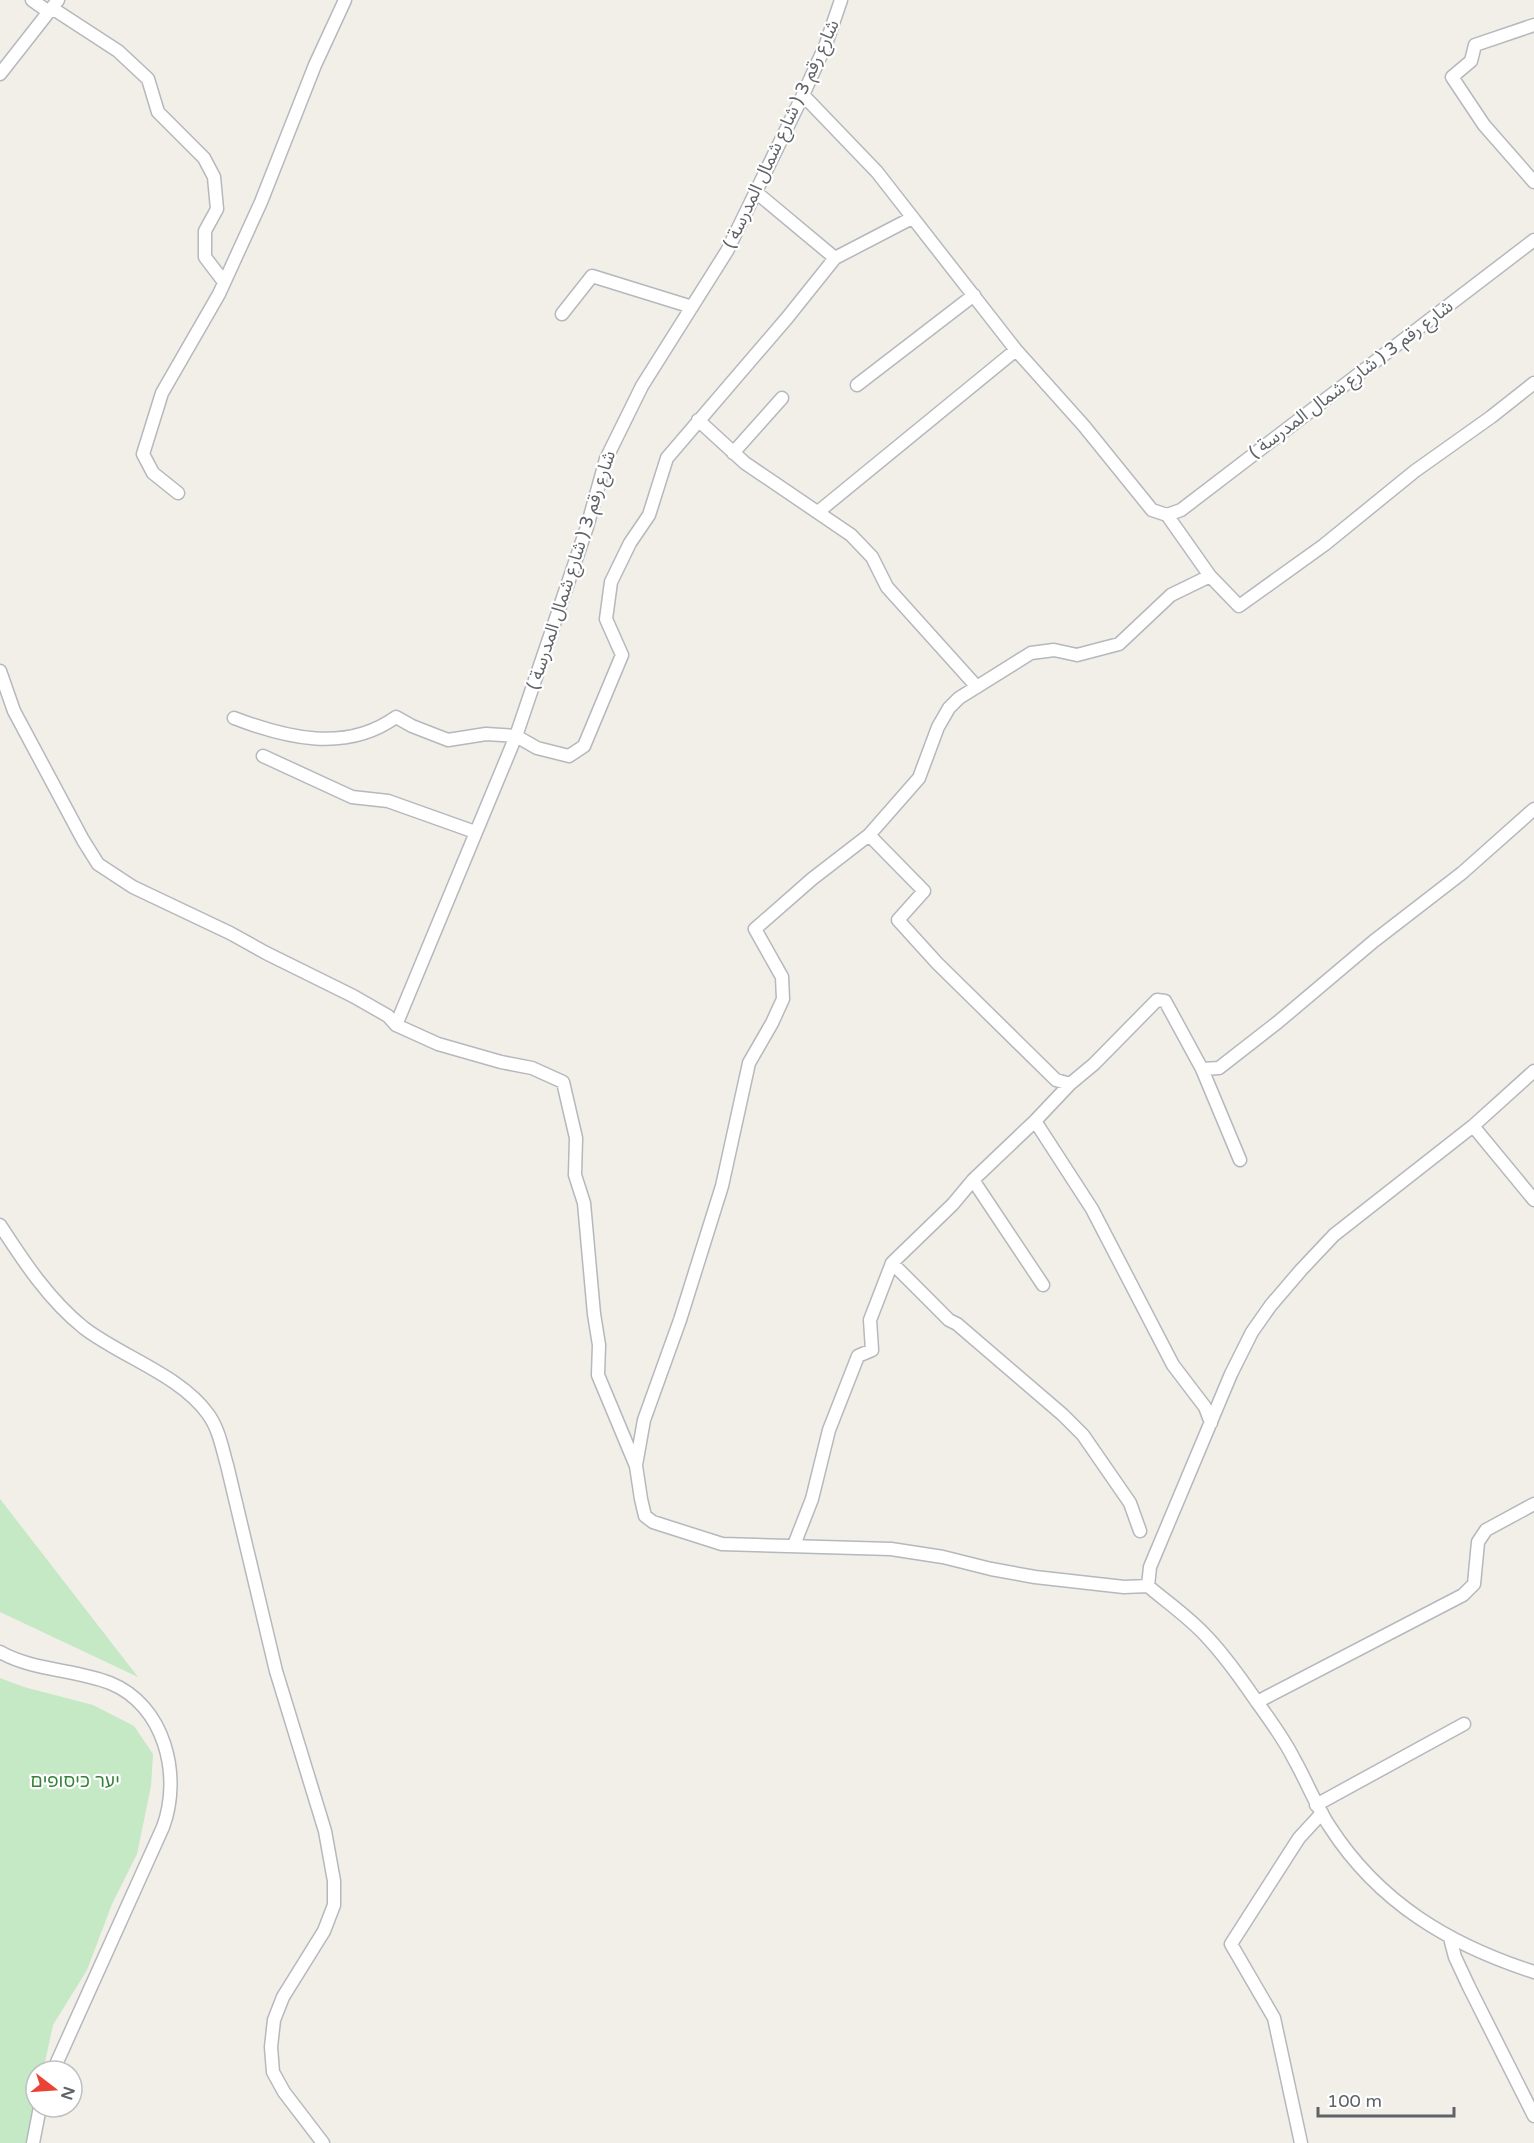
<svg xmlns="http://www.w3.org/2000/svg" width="1534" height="2143" viewBox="0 0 1534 2143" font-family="'Varela Round','Noto Sans Arabic','Noto Sans Hebrew',sans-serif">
<rect width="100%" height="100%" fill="#f1efe8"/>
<path fill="#c5e8c5" d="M0,1499L138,1677L0,1612Z
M0,1678L24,1687L93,1705L134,1726L153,1754L151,1786L137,1854L112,1904L87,1970L53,2025L43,2071H36V2102L27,2143H0Z"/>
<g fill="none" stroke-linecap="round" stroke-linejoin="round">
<g stroke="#b5b8bc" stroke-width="15">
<path id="minor" d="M32,0L49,12
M52,8L118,51L148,79L158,112L204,158L214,177L217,209L205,231V257L224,282
M1534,25L1475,45L1471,61L1452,77L1484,125L1534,182
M0,74L58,0
M803,95L877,172L1016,350L1084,426L1152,510L1167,515L1210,576
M757,193L835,258
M562,314L592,276L692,307
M857,385L974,295
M698,420L745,463L851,535L872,557L887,587L977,687
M733,453L782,398
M178,493L153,473L143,454L162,393L219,294L261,202L315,65L345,0
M818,512L1016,350
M1167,515L1181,510L1534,240
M0,671L14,711L83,840L98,864L133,887L230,933L266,953L353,996L388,1016L396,1025L438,1044L501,1062L532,1068L563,1082L576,1138L575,1175L584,1203L594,1314L599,1345L598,1375L636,1466L641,1499L645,1516L653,1522L722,1544L891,1549L943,1557L991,1569L1035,1577L1124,1587L1148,1586C1168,1603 1190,1618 1207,1637C1225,1656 1242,1680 1257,1702C1270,1720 1284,1739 1294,1759C1307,1782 1316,1806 1330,1827C1379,1903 1450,1945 1534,1972
M234,718C286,738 346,753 396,717L412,726L448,740L486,734L516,736L537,748L569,756L584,746L622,655L606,619L611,582L630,543L649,515L667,458L787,318L835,258L912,218
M263,756L352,797L388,801L475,832
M869,835L924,891L898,920L937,963L1056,1080L1070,1084L1094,1064L1157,1000L1165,1001L1202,1069L1240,1160
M396,1025L516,736L587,527L606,459L642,386L727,251L803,95L826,44L841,0
M1202,1069L1219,1068L1278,1022L1374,941L1462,873L1534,809
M1035,1121L1092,1209L1173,1365L1205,1407L1211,1423
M1473,1126L1534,1200
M973,1180L1043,1285
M0,1225C24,1262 49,1300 84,1328C122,1357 180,1375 208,1414C219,1429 222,1448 227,1465L276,1671L325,1831L334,1881V1905L324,1931L283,1997L274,2020L271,2047L273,2072L284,2092L323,2143
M892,1263L949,1320L957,1324L1063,1415L1083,1435L1130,1503L1140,1531
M636,1465L644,1420L680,1320L722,1186L749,1063L772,1023L783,999L782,977L755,929L812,879L869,835L919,778L938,727L949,708L959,698L1031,653L1054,650L1077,655L1119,644L1171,595L1210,576L1239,606L1324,545L1415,471L1491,417L1534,383
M794,1545L812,1499L829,1430L858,1356L872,1350L870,1320L892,1263L953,1204L973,1180L1035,1121L1070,1084
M1148,1586L1150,1567L1231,1374L1252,1332L1271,1305L1301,1270L1334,1235L1473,1126L1534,1071
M0,1652C34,1671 74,1669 110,1683C165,1705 182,1776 163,1827L53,2071
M1257,1702L1463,1595L1474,1584L1478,1542L1486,1530L1534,1504
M1316,1805L1464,1724
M1450,1938L1455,1957L1469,1987L1534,2116
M33,2143L40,2107
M1301,2143L1274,2018L1231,1944L1299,1838L1322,1813"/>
</g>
<use href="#minor" stroke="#fff" stroke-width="12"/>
</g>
<g text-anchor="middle" stroke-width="4.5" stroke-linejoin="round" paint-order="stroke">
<g font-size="18" fill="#5f6368" stroke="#fff">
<text transform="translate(781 134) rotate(-65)" y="6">شارع رقم 3 ( شارع شمال المدرسة )</text>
<text transform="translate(1351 379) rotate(-37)" y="6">شارع رقم 3 ( شارع شمال المدرسة )</text>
<text transform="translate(571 570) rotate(-72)" y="6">شارع رقم 3 ( شارع شمال المدرسة )</text>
</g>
<g font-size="18" fill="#348238" stroke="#fff">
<text x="75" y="1787">יער כיסופים</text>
</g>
</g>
<g transform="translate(54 2089) rotate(107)"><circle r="28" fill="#ffffff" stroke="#bfc1c3" stroke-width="1.5"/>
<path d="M0-4.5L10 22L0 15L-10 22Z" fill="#ea4335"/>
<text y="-9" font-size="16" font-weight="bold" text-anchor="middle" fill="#5f6368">N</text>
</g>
<path d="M1318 2107v9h136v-9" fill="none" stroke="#5f6368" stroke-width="3"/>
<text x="1327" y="2107" font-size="18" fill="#5f6368" stroke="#ffffff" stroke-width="4.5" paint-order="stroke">100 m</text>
</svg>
